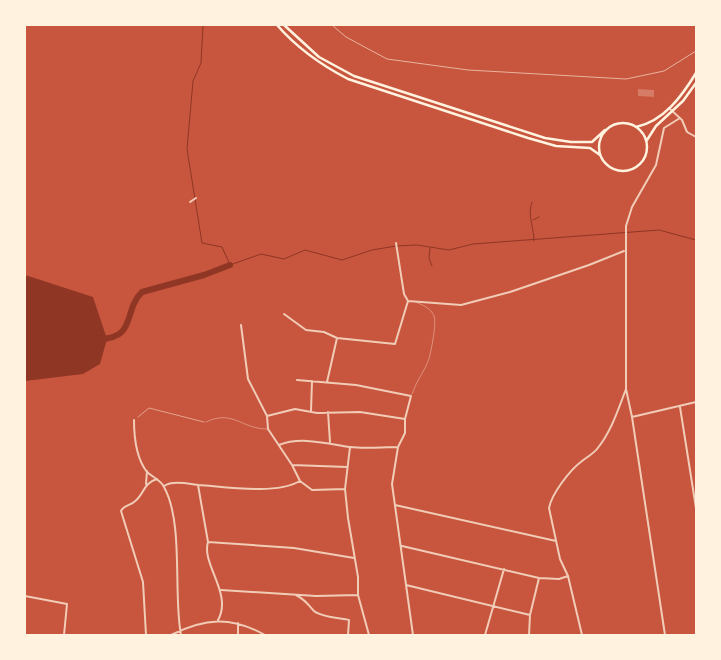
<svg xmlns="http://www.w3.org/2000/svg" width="721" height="660" viewBox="0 0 721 660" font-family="'DM Sans',sans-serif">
<rect width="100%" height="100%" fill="#c8553d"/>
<path fill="#8f3625" d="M25,275L93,297L107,339L100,364L83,374L25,381Z"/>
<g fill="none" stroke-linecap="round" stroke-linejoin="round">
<path stroke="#8f3625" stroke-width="1" d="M203,25L201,63L193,81L187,149L202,243L222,247L230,265L261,254L284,259L305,250L342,260L372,250L396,246L417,245L449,250L473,244L659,230L696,240
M532,202C527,215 534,227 534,241
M533,220L539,217
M430,248L429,258L432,266"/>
<path stroke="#8f3625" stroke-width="6" d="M99,339C137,339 123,310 142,292L204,275L230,265"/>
</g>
<path fill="#d67c66" d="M638,89L654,90V97L638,96Z"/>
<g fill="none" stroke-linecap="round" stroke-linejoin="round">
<path stroke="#fff3e0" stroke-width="0.5" d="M138,417L149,408L204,422"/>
<path stroke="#f1ccb7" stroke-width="0.5" d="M412,394C416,381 425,371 429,359C431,351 437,323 434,316C431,308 422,305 416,302
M206,422C233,409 241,429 267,429"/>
<path stroke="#f1ccb7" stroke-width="2" d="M669,108L682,120L687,132L696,137
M190,202L196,198
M408,301L461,305L510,292L589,265L624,251
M284,314L306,330L324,332L337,338L395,344L408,301L404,294L396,243
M241,325L248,379L267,416L268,429L292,465L300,481
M297,380L356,385L411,396L405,419V433L398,447L392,484L413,635
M327,382L337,338
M680,407L696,508
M311,411L312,381
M328,412L330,442
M267,416L295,409L317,413L360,412L405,419
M632,417L696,402
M134,420C134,437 136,458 147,472C152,477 161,480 164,487C184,523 173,594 181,635
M279,445C301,436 328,444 350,447C365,449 382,447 398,447
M350,447L345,489L348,518L358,577V595L369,635
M292,465L347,467
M146,484L147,471
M198,485L208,542C201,564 233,594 218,620
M164,486C173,480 189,484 199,485C226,487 276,495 300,481L312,490L345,489
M395,505L556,541
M208,542L294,548L354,558
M402,546L539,578L559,579L568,576
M406,585L530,615
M221,590L316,596L358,595
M296,595C306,600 307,604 314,611C321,617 339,618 349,620L348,635
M25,596L67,604L64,635
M238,623V635
M146,635L143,582L121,511C124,505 129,506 134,502C144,495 143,483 157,479
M171,635C205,618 231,616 265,635
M485,635L504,569
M529,635L530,615L539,578
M582,635L568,576L560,559L549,508C552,493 570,470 582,461C587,457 593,454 597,449C611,432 618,410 626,389
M665,635L632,417L626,389V226L632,207L656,165L664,128L680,118"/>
<path stroke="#fff3e0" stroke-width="2.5" d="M277,25C297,48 321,65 348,79L528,138L556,146L590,148L600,155
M284,25L319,57L354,76L545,138L571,142H592L605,130
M599 147a24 24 0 1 1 48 0a24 24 0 1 1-48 0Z
M636,127C664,121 682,96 696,73
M647,140L656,126L683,101L696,83"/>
<path stroke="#e9b49f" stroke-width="1" d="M332,25L346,37L387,59L468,70L626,79L664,71L696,51"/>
</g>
<rect width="721" height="660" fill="none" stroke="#fff3e0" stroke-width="52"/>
</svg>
